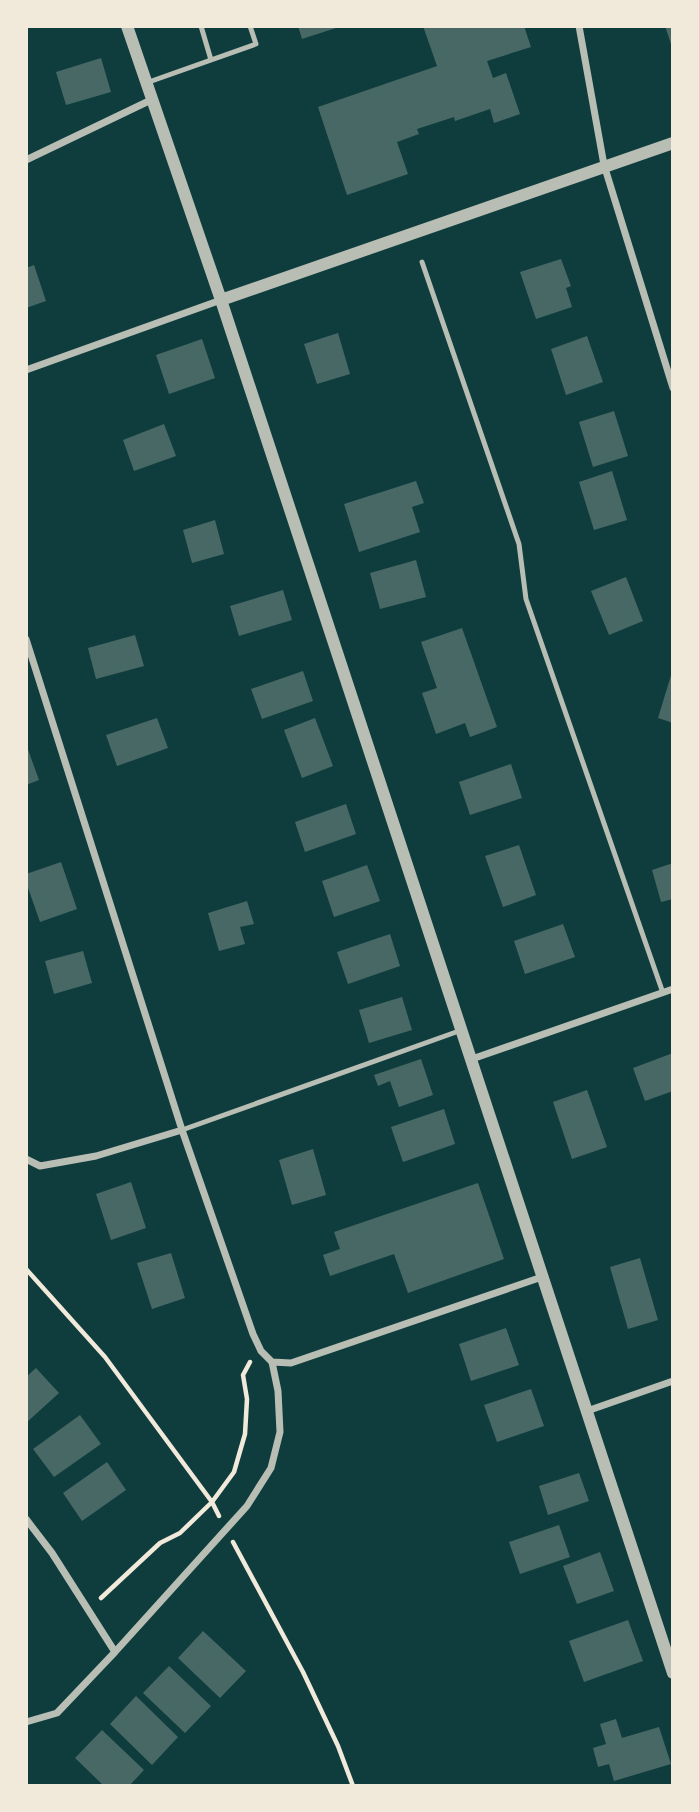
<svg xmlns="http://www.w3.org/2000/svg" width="699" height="1812" viewBox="0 0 699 1812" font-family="Literata,serif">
<rect width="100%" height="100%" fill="#0f3d3e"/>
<path fill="#486865" d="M298,26H339V27L302,39Z
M423,26H524L531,47L487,61L493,78L506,73L520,114L494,123L490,109L455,121L454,117L417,129L419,134L397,142L408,174L347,195L318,107L437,66Z
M665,26H673V47H672Z
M101,58L111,92L66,105L56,72Z
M561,259L571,286L566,288L572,307L536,319L520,272Z
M34,265L46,301L26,308V268Z
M338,333L350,374L317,384L304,344Z
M587,336L603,382L566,395L551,349Z
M202,339L215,378L169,394L156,355Z
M614,411L628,456L593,467L579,422Z
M164,424L176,456L134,471L123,440Z
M612,471L627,520L594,530L579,482Z
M416,481L424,503L412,507L420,532L359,552L344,504Z
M215,520L224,554L192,563L183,530Z
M416,560L426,597L380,609L370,573Z
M626,577L643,621L609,635L591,591Z
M283,590L292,620L239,636L230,606Z
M462,628L497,727L470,737L465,723L436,734L422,693L437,688L421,642Z
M135,635L144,666L96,679L88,648Z
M303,671L313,701L262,719L251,689Z
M672,672H673V723L658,718Z
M157,718L168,748L117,766L106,735Z
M315,718L333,766L302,778L284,730Z
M26,744L39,780L26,785Z
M511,764L522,798L470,815L459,782Z
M346,804L356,834L305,852L295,822Z
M519,845L536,895L503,907L485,856Z
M61,862L77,909L40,922L26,882V874Z
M673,863V899L661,902L652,870Z
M367,865L380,901L334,917L322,881Z
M247,901L254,924L240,927L245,944L219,951L208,913Z
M563,924L575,957L525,974L514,941Z
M390,934L400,966L348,984L337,952Z
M83,951L92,983L54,994L45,961Z
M402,997L412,1030L369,1043L359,1010Z
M673,1053V1091L645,1101L633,1068Z
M421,1059L433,1095L399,1107L390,1081L378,1086L374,1075Z
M587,1090L607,1147L572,1159L553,1102Z
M444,1109L455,1144L403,1162L391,1127Z
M313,1149L326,1195L292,1205L279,1160Z
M131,1182L146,1228L111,1240L96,1194Z
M478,1183L504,1259L408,1293L394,1254L330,1276L323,1255L340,1249L334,1232Z
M171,1253L185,1298L152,1309L137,1263Z
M640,1258L658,1320L628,1329L610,1267Z
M506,1328L519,1365L471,1381L459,1344Z
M36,1368L59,1393L26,1423V1377Z
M531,1389L544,1426L497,1442L484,1405Z
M80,1415L101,1444L54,1477L33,1449Z
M107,1462L126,1490L82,1521L63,1493Z
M579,1473L589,1501L548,1515L539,1486Z
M559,1525L570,1557L520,1574L509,1542Z
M600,1552L614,1591L577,1604L563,1566Z
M628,1620L643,1661L584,1682L569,1641Z
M203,1631L246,1671L220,1698L178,1658Z
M169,1666L211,1706L185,1733L143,1693Z
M136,1696L178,1737L152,1765L110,1724Z
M616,1719L622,1738L659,1727L671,1764L614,1781L609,1764L598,1767L593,1748L606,1744L600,1724Z
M102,1730L144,1770L129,1786H104L75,1758Z"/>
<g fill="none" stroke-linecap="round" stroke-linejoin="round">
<path stroke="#f1e9da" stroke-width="4.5" d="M26,1269L105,1357L212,1502L219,1516
M233,1542L303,1672L338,1746L353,1786
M101,1598L160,1543L180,1533L212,1502L234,1472L245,1434L247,1399L243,1375L250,1362"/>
<path stroke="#b8beb3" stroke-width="5" d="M201,26L211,60
M146,83L256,44L250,26
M422,262L519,544L526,599L663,993
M182,1130L459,1031"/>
<path stroke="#b8beb3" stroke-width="7" d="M579,26L604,165L673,388
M26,160L151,100
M26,370L221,300
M26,639L182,1130L253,1334L261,1351L272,1362
M472,1059L673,989
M26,1159L40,1166L96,1156L182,1130
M272,1362L291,1363L542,1277
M587,1411L673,1381
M26,1519L52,1553L115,1652L247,1506L271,1468L280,1432L278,1391L272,1362
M26,1722L57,1713L115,1652"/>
<path stroke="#b8beb3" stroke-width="12" d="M127,26L221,300L673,1673
M221,300L673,143"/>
</g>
<rect width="699" height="1812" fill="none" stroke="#f1e9da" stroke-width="56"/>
</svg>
